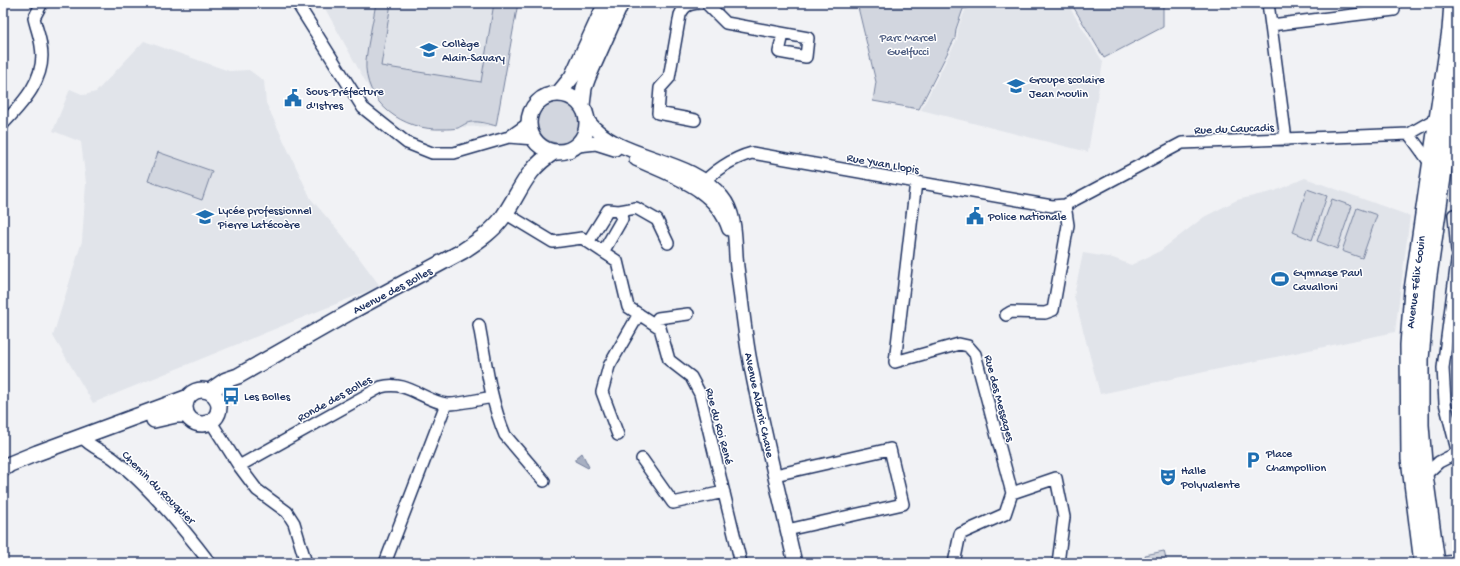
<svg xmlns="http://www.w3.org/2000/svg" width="1460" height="566" viewBox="0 0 1460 566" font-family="'Gochi Hand',sans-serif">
<rect width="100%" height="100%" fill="#f1f2f5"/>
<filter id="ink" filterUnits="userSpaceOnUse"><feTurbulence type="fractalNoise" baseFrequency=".025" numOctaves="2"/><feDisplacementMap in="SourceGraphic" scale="8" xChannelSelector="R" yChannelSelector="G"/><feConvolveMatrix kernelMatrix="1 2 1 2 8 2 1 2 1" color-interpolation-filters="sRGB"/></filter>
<g filter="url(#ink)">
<path fill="#e1e4ea" d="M322,3H518L496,126L424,128L374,97Z
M968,3H1067L1103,62L1088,152L921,110L957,39L958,28Z
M144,41L229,71L249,70L264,81L266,103L311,199L343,236L380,286L93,403L53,336L82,241L86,183L81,142L53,131L70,89L84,95L96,92Z
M1305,178L1410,216L1395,332L1100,394L1074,296L1083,253L1113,258L1131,265L1160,251L1204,217L1237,200L1275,191Z"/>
<path fill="#d2d6df" stroke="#76829e" d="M376,3H391L381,66L481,82L494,3H518L496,126C489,124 479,121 472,122C467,122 462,126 458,128C453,129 447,129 443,129C403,131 363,103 366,60C368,41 373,22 376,3Z
M857,3H988L963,9L956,29L955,38L919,109L873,101L876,82Z
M1071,3H1163V27L1104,58Z
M559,100C595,105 582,152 552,142C546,140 541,136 539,130C533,114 545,102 559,100Z
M158,152L212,171L202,200L148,181Z
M1307,189L1327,196L1312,240L1293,232Z
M1332,199L1352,206L1337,249L1317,241Z
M1357,208L1377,215L1362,258L1342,251Z
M1164,551L1167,563H1147L1145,555Z"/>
<path fill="#a8b0c2" stroke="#707c9a" d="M582,453L589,467L588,468L575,461V459Z"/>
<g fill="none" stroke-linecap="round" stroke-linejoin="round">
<g stroke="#1b2f5e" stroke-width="14">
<path id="minor" d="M297,3L363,108L407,143L432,153H454L509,137L529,123
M706,3L726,23L808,38L806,57L779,52L783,34
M1268,3L1286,140
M1271,25L1394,10V3
M695,120L658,113L660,88L669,78L680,15C685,4 690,4 701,3
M3,124C23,103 47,78 41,46C40,37 36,27 34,18L42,3
M1409,134L1430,163
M509,137L534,139
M916,182L895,362L959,344L968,346L975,354L1012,493L1005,514L960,534L954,563
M700,187C711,172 733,158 752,153L1052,206L1065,205L1182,143L1409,134L1437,118
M619,211L636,208L657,220L668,243
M505,213L553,242L582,238L617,261L628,307L660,328L669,360L691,377L700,394L741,563
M1457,214L1454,215L1457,251
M588,242L608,210L619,211L622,219L603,252
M1457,261L1443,368L1445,403L1457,450
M1006,315L1011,312L1045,313L1053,310L1068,225L1065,205
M654,324L658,318L688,314
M479,325C486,362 490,400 505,435L544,481
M211,422L239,466L257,490L287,512L294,523L306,563
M618,435L602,392L609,366L639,314
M82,437C91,448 104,451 114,459C149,486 183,528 210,563
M642,459L673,503L724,492
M239,466L381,387C407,380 422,400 446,404C455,405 481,399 492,397
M775,475L890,449L903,504L787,530
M1425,475L1439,462L1457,453
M1012,493L1056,478L1064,517L1058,563
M385,563L446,404
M1437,563L1457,561"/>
</g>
<g stroke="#1b2f5e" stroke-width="16">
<path id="tertiary" d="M588,121C620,162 689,155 722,197C738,216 734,244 737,267C741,297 744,327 749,356C762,426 779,494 795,563
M578,145L596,143L615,149
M636,159C672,176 716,188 729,229"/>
</g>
<g stroke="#1b2f5e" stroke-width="18">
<path id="secondary" d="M559,93L572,77L606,3
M529 123a29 29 0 1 1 58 0a29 29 0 1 1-58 0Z
M582,105L584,88L588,77L621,3
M185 407a17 17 0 1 1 34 0a17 17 0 1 1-34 0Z
M210,391L226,380L238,376L352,311L463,251C478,241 492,232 503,217C521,191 525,170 554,152
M154,420L176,415H186
M3,469L10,464L37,453L186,398
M1422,563L1409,459L1408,345L1412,290L1450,30L1452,3
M1437,563L1425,475L1421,425V359L1427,290L1457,79"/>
</g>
<use href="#minor" stroke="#fff" stroke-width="11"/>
<use href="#tertiary" stroke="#fff" stroke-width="13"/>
<use href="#secondary" stroke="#fff" stroke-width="15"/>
</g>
</g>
<defs>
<g id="school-bare" transform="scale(1.38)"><path d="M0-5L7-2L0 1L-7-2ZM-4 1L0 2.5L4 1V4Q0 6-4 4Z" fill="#1f6fb2" stroke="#fff" stroke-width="2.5" paint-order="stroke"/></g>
<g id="civic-bare" transform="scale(1.38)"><path d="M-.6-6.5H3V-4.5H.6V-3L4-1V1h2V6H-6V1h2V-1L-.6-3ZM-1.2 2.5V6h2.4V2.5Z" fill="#1f6fb2" stroke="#fff" stroke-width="2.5" paint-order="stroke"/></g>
<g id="stadium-bare" transform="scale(1.38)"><path d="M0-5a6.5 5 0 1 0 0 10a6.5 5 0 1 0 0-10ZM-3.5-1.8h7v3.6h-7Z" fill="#1f6fb2" stroke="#fff" stroke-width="2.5" paint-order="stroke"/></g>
<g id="bus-bare" transform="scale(1.38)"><path d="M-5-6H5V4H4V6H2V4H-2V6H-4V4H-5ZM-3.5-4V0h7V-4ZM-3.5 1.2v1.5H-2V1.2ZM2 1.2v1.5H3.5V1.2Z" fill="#1f6fb2" stroke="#fff" stroke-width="2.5" paint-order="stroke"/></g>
<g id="parking-bare" transform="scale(1.38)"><path d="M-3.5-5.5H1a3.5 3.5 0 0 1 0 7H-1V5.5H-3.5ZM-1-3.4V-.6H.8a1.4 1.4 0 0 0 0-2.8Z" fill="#1f6fb2" stroke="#fff" stroke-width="2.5" paint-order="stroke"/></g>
<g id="theatre-bare" transform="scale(1.38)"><path d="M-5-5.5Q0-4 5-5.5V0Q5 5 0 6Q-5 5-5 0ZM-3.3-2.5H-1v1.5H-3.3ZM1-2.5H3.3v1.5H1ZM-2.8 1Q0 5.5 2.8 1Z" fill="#1f6fb2" stroke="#fff" stroke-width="2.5" paint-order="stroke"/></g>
</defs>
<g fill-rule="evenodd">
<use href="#school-bare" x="429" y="50"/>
<use href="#school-bare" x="1016" y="86"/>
<use href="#civic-bare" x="293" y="98"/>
<use href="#civic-bare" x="975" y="216"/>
<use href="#school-bare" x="205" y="217"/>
<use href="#stadium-bare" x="1280" y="279"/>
<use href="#bus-bare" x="231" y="396"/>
<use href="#parking-bare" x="1253" y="460"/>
<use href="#theatre-bare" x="1168" y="477"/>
</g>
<g text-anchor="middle" stroke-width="3" stroke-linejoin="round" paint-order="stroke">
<g font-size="12" fill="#49597e" stroke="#fff">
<text x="908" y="41">Parc Marcel<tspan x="908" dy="14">Guelfucci</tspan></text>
</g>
<g font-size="12" fill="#1b2f5e" stroke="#fff" text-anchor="start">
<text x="442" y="47">Collège<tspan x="442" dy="14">Alain-Savary</tspan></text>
<text x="1029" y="83">Groupe scolaire<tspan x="1029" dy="14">Jean Moulin</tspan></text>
<text x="306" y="95">Sous-Préfecture<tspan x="306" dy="14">d'Istres</tspan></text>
<text x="218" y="214">Lycée professionnel<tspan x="218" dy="14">Pierre Latécoère</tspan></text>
<text x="988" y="220">Police nationale</text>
<text x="1293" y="276">Gymnase Paul<tspan x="1293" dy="14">Cavalloni</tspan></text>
<text x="244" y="400">Les Bolles</text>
<text x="1266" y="457">Place<tspan x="1266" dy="14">Champollion</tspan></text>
<text x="1181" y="474">Halle<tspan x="1181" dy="14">Polyvalente</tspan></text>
</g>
<g font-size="12" fill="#1b2f5e" stroke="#fff">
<text transform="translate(1234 128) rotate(-2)" y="4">Rue du Caucadis</text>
<text transform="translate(883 163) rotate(10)" y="4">Rue Yvan Llopis</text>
<text transform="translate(1415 282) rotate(-83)" y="4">Avenue Félix Gouin</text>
<text transform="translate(392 290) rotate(-28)" y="4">Avenue des Bolles</text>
<text transform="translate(334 398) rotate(-29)" y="4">Ronde des Bolles</text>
<text transform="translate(1000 398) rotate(75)" y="4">Rue des Messages</text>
<text transform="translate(760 405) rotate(78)" y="4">Avenue Alderic Chave</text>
<text transform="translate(720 426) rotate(75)" y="4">Rue du Roi René</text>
<text transform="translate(159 487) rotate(45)" y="4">Chemin du Rouquier</text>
</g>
</g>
<rect width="1460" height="566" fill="none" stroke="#fff" stroke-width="16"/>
<rect x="8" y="8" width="1444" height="550" fill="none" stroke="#1b2f5e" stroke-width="1.5" filter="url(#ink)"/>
</svg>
